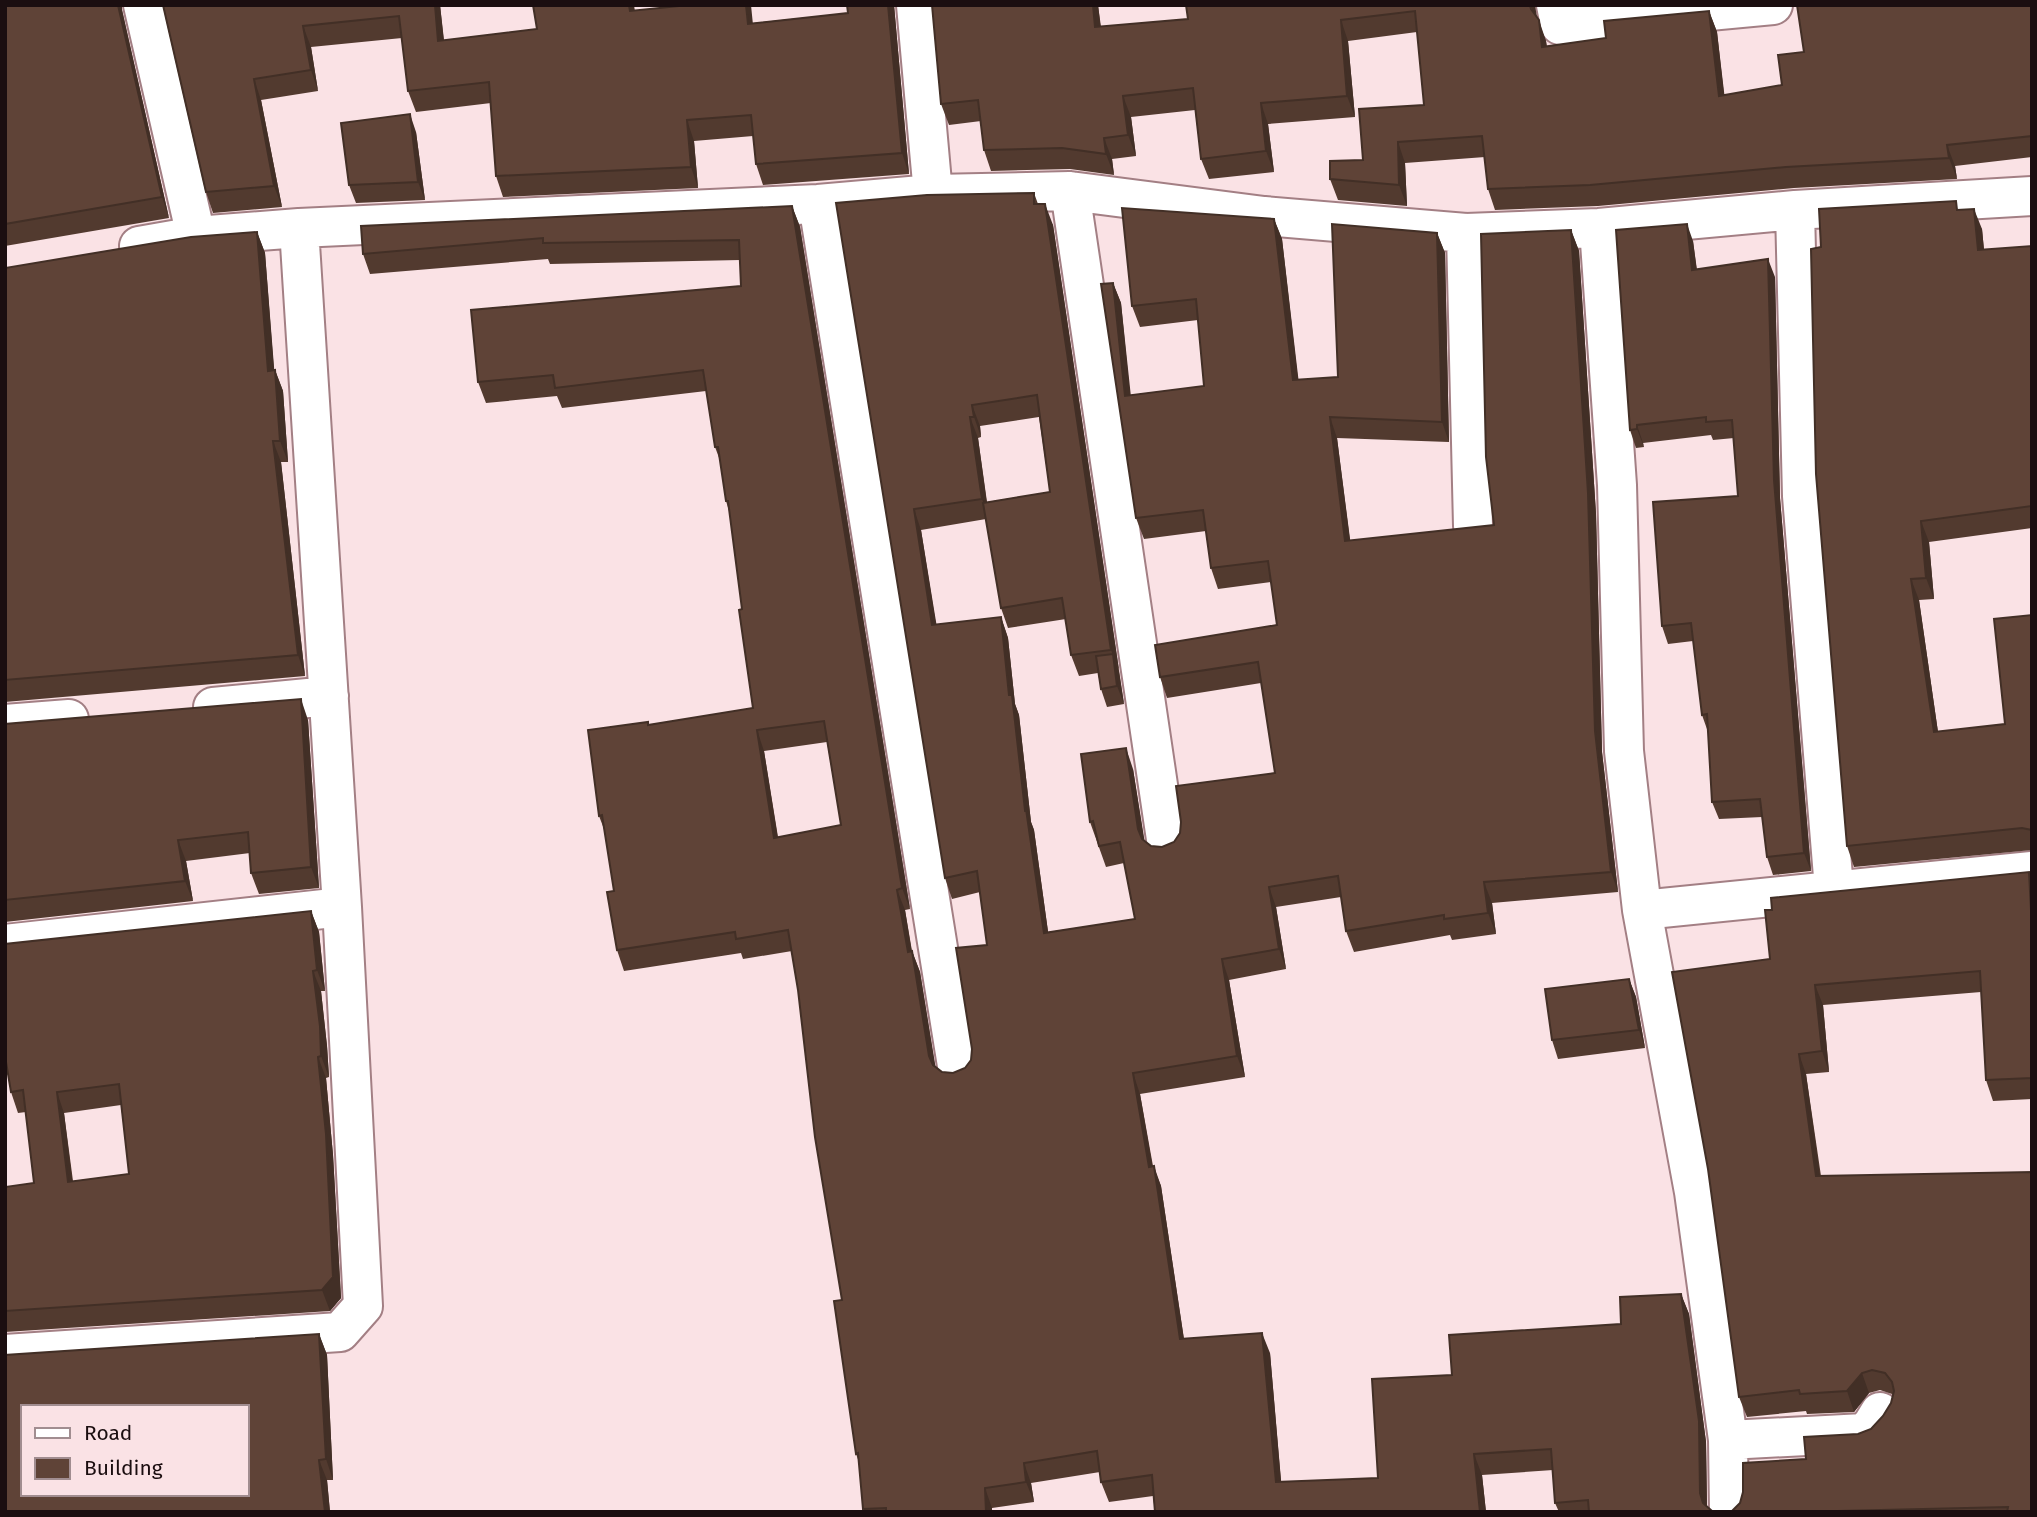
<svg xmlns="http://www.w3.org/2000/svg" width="2037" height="1517" viewBox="0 0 2037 1517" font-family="'Fira Sans',sans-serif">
<rect width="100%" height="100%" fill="#fae2e5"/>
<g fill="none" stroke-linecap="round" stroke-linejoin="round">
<g stroke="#a37f84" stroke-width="42">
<path id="minor" d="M143,5L196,236
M916,5L933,194
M1556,5L1560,25L1773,5
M1070,191L1167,846
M818,204L958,1072
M1795,210L1802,496L1834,889
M1599,228L1617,485L1624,751L1642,910L1694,1192L1728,1440L1729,1512
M1466,233L1473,526
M139,246L196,236L299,228L818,204L933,194L1070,191L1264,216L1466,233L1599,228L1795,210L2032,196
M213,707L329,696
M5,724L69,719
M1642,910L2032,871
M5,944L342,907
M5,1354L340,1332L363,1306L342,907L299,228
M1728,1440L1864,1433L1872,1425L1880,1412"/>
</g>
<use href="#minor" stroke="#fff" stroke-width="38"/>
</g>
<path fill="#523a2f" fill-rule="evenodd" d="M5,5L122,10L169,218L5,246Z
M163,5H440L444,40L537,29L533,5H634V10L753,23L848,13L894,5L909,174L763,185L756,164L753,136L694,141L698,188L503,197L496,176L491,103L416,112L408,91L402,38L311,47L318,91L261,100L282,207L213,213L206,192Z
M932,5H1098L1101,27L1188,19L1186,5L1535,9L1536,17L1546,41L1547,47L1606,38L1709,11L1717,32L1724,95L1782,85L1804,52L2032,5V157L1955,166L1957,179L1794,188L1598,206L1495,210L1488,189L1485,157L1405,163L1407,206L1338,200L1330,179L1363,160L1424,105L1417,32L1348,41L1355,117L1268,124L1274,172L1209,179L1201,159L1195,110L1131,117L1136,156L1112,159L1114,175L1070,169L991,171L984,150L981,121L949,125L941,104Z
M416,132L425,200L356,203L349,185Z
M1034,193L1038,204L1053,225L1124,704L1107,707L1101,689L1098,673L1079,676L1071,655L1066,619L1008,628L1001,608L986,519L921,530L936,625L1001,617L1008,638L1015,704L1019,715L1031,822L1034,830L1048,932L1135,919L1124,863L1106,867L1090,822L1133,769L1144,840L1151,846L1162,847L1174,842L1275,773L1261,683L1167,698L1160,677L1277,625L1271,582L1218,589L1211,568L1206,531L1144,539L1136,518L1113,283L1121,303L1130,395L1204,386L1198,320L1140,327L1132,306L1274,219L1282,239L1298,380L1338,377L1437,233L1445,253L1449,442L1337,438L1350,541L1494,525L1571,230L1579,251L1596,514L1602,752L1618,892L1492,903L1496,934L1452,940L1450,935L1354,952L1346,931L1341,897L1276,907L1286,969L1229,980L1245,1077L1140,1094L1153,1166L1161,1186L1184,1339L1270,1353L1281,1482L1378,1478L1452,1375L1621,1324L1681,1294L1689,1314L1706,1442L1707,1507L1712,1511L1715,1512H1559L1555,1503L1553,1470L1482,1475L1486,1512H1155L1153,1496L1109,1502L1101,1482L1100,1472L1031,1483L1034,1502L992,1508V1512H864L859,1462L856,1454L842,1300L798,990L792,951L743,959L741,953L624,971L617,950L614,891L604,829L599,816L649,725L753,708L742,609L730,514L726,501L721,463L715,447L706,391L562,408L557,396L486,403L478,382L741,286L740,260L550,264L548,259L370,274L363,254L792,206L800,227L910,909L905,910L912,951L920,972L935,1066L942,1072L953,1073L965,1068L971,1060L987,945L980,892L952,899L945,878L836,203ZM1039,417L1050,492L987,502L978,438L981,437L980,426ZM827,742L841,825L778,837L764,751Z
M1959,210L1982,229L1984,250L2032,246V528L1929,542L1934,599L1919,600L1938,732L2005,724L2032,615V850L1854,867L1847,846L1821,247Z
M257,232L265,253L274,371L275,370L283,391L288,462H281L305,676L5,702V268Z
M1693,241L1697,270L1775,277L1780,498L1811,871L1773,875L1767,857L1762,817L1719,819L1712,802L1708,732L1702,715L1693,641L1668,644L1662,626L1738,496L1734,438L1713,440L1711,435L1643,443L1644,447L1636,448L1630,430Z
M308,720L319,888L259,894L251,873L250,853L186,861L193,901L5,922V724Z
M2029,872L2032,880V1099L1993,1101L1986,1080L1981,992L1823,1005L1829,1072L1806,1074L1821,1176L2032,1512H1728L1732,1511L1806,1459L1871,1429L1883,1416L1891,1403L1893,1395L1892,1394L1880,1390L1869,1393L1854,1412L1807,1414L1806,1411L1747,1417L1739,1397L1770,959Z
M311,911L319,932L325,991H321L327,1046L329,1077L326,1078L333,1155L341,1298L330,1311L5,1332V1187L34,1183L26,1112L18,1113L11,1092ZM121,1105L129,1174L73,1181L64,1113Z
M1629,979L1636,997L1645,1048L1558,1059L1552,1040Z
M319,1334L327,1355L333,1480H327L330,1512H5Z"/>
<path fill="#422f26" d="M118,5H122V10L169,218L162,197Z
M435,5H440L446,62L438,41Z
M629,5H634L638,32L630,11Z
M746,5H751L755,45L748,24Z
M888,5H894L909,174L902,153Z
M1093,5H1098L1103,48L1095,27Z
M1530,5H1535L1539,30Z
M1709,11L1717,32L1727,117L1719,96Z
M1341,20L1348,41L1355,117L1347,96Z
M1539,20L1546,41L1549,68L1542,47Z
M303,26L311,47L318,91L311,70Z
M254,79L261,100L282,207L274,186Z
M1123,96L1131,117L1136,156L1128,135Z
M1261,103L1268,124L1274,172L1266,151Z
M410,114L416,132L425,200L418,182Z
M687,120L694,141L698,188L691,167Z
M1104,138L1112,159L1114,175L1106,154Z
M1398,142L1405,163L1407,206L1399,185Z
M1947,145L1955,166L1957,179L1949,158Z
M1045,204L1053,225L1119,670L1111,650Z
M792,206L800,227L910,909L902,888Z
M1974,209L1982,229L1986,271L1978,250Z
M1274,219L1282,239L1301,401L1293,380Z
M1687,224L1693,241L1699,288L1692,270Z
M1571,230L1579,251L1596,514L1602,752L1618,892L1611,872L1595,731Z
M257,232L265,253L276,392L268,371Z
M1437,233L1445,253L1449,442L1442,422Z
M1768,259L1775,277L1780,498L1811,871L1804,853L1774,480Z
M1113,283L1121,303L1133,416L1125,396Z
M275,370L283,391L288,462L280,441Z
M972,405L980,426L981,437L974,417Z
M970,417L978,438L989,519L982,499Z
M1330,417L1337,438L1353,562L1345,541Z
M1637,425L1643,443L1644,447L1637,429Z
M273,441L281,462L305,676L298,655Z
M914,509L921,530L940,646L932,625Z
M1921,521L1929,542L1934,599L1926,578Z
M1911,579L1919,600L1941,753L1934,732Z
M1001,617L1008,638L1015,704L1019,715L1031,822L1034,830L1051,953L1044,933L1025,810L1009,695Z
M1113,654L1119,672L1124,704L1117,686Z
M301,699L308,720L319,888L311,867Z
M757,730L764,751L781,858L774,838Z
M1126,748L1133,769L1146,850L1138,829Z
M178,840L186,861L193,901L185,881Z
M2029,872L2032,880V929Z
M1484,882L1492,903L1496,934L1488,913Z
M1269,887L1276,907L1286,969L1279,949Z
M897,890L905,910L915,972L908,952Z
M311,911L319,932L325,991L317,970Z
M912,951L920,972L937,1076L929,1056Z
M1222,959L1229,980L1245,1077L1237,1056Z
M313,971L321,991L327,1046L329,1077L321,1056Z
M1629,979L1636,997L1645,1048L1639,1030Z
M1815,985L1823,1005L1829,1072L1822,1051Z
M1799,1054L1806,1074L1823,1197L1816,1176Z
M318,1057L326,1078L333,1155L341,1298L330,1311L322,1290Z
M1133,1073L1140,1094L1156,1187L1149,1167Z
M57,1092L64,1113L75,1203L68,1182Z
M1154,1166L1161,1186L1187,1360L1180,1339Z
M1681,1294L1689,1314L1706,1442L1707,1512H1706L1700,1493Z
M1262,1333L1270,1353L1283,1503L1276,1482Z
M319,1334L327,1355L333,1480L326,1459Z
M1862,1373L1869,1393L1854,1412L1847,1391Z
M1474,1454L1482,1475L1486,1512H1480Z
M319,1460L327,1480L330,1512H325Z
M1024,1463L1031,1483L1034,1502L1026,1482Z
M985,1488L992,1508V1512H986Z"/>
<path fill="#5f4337" stroke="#422f26" stroke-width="2" fill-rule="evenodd" d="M5,5H118L162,197L5,224Z
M163,5H435L438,41L537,29L533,5H629L630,11L689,5H746L748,24L848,13L847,5H888L902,153L756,164L751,115L687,120L691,167L496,176L489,82L408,91L399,16L303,26L311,70L254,79L274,186L206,192Z
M932,5H1093L1095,27L1188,19L1186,5H1530L1531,9L1539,20L1542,47L1606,38L1604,21L1709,11L1719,96L1782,85L1778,55L1804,52L1797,5H2032V136L1947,145L1949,158L1786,167L1590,185L1488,189L1482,136L1398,142L1399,185L1330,179V161L1363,160L1359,109L1424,105L1415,11L1341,20L1347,96L1261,103L1266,151L1201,159L1193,88L1123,96L1128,135L1104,138L1106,154L1062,148L984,150L978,100L941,104Z
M410,114L418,182L349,185L341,123Z
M1034,193V204H1045L1111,650L1071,655L1062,598L1001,608L983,503L1050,492L1037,395L972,405L974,417H970L982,499L914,509L932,625L1001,617L1009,695H1012L1025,810L1026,809L1044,933L1135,919L1120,842L1099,846L1093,821L1090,822L1081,754L1126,748L1138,829L1142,839L1151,846L1162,847L1174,842L1180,833L1181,822L1176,786L1275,773L1258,662L1160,677L1155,645L1277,625L1268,561L1211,568L1203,510L1136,518L1101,284L1113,283L1125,396L1204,386L1196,299L1132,306L1122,208L1274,219L1293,380L1338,377L1332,224L1437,233L1442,422L1330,417L1345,541L1494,525L1486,457L1481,234L1571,230L1588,493L1595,731L1611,872L1484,882L1488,913L1444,919V915L1346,931L1338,876L1269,887L1279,949L1222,959L1237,1056L1133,1073L1149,1167L1154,1166L1180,1339L1262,1333L1276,1482L1378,1478L1372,1379L1452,1375L1449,1335L1621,1324L1620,1297L1681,1294L1699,1421L1700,1493L1703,1503L1712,1511L1715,1512H1589L1588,1500L1555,1503L1551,1449L1474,1454L1480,1512H1155L1152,1475L1101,1482L1097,1451L1024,1463L1026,1482L985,1488L986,1512H886V1508L863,1509L858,1453L856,1454L834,1301L842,1300L815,1137L798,990L788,930L736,939L735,932L617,950L607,892L614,891L602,815L599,816L588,730L648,722V725L753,708L739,610L742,609L728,501H726L718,447H715L703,370L555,388L553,375L478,382L471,310L741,286L739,240L543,243V238L363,254L361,226L792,206L902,888L897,890L908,952L912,951L929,1056L933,1065L942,1072L953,1073L965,1068L971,1060L972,1049L956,948L987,945L977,871L945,878L836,203L927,195ZM824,721L841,825L774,838L757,730Z
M1956,201L1957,210L1974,209L1978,250L2032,246V506L1921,521L1926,578L1911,579L1934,732L2005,724L1994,619L2032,615V830L2022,828L1847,846L1816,474L1811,249L1821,247L1819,209Z
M1687,224L1692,270L1768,259L1774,480L1804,853L1767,857L1760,799L1712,802L1707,714L1702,715L1691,623L1662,626L1653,502L1738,496L1732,420L1706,422V417L1637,425V429L1630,430L1616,230Z
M257,232L268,371L275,370L280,441H273L298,655L5,680V268L191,237Z
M1113,654L1117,686L1101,689L1096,656Z
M301,699L311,867L251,873L248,832L178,840L185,881L5,900V724Z
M2029,872L2032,929V1078L1986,1080L1980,971L1815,985L1822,1051L1799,1054L1816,1176L2032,1172V1512H2007L2008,1507L1839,1511V1512H1728L1732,1511L1740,1503L1743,1492V1463L1806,1459L1804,1437L1858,1434L1871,1429L1883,1416L1891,1403L1894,1391L1892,1382L1885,1373L1872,1370L1862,1373L1847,1391L1800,1394L1799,1390L1739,1397L1708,1169L1672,972L1770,959L1765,910H1772L1771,898Z
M311,911L317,970L313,971L320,1026L321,1056L318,1057L326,1134L333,1277L322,1290L5,1311V1187L34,1183L23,1090L11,1092L5,1056V944ZM119,1084L129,1174L68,1182L57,1092Z
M1629,979L1639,1030L1552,1040L1545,989Z
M319,1334L326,1459L319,1460L325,1512H5V1355ZM23,1407H247V1494H23Z"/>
<rect width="2037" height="1517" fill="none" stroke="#1b0e10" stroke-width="14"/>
<rect x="21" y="1405" width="228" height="91" fill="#fae2e5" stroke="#a18d90" stroke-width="2"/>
<rect x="35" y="1428" width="35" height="10" fill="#ffffff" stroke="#a18d90" stroke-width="2"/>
<text x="84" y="1440" font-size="21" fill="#1b0e10">Road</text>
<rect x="35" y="1458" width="35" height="21" fill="#5f4337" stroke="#a18d90" stroke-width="2"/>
<text x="84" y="1475" font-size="21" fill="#1b0e10">Building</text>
</svg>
